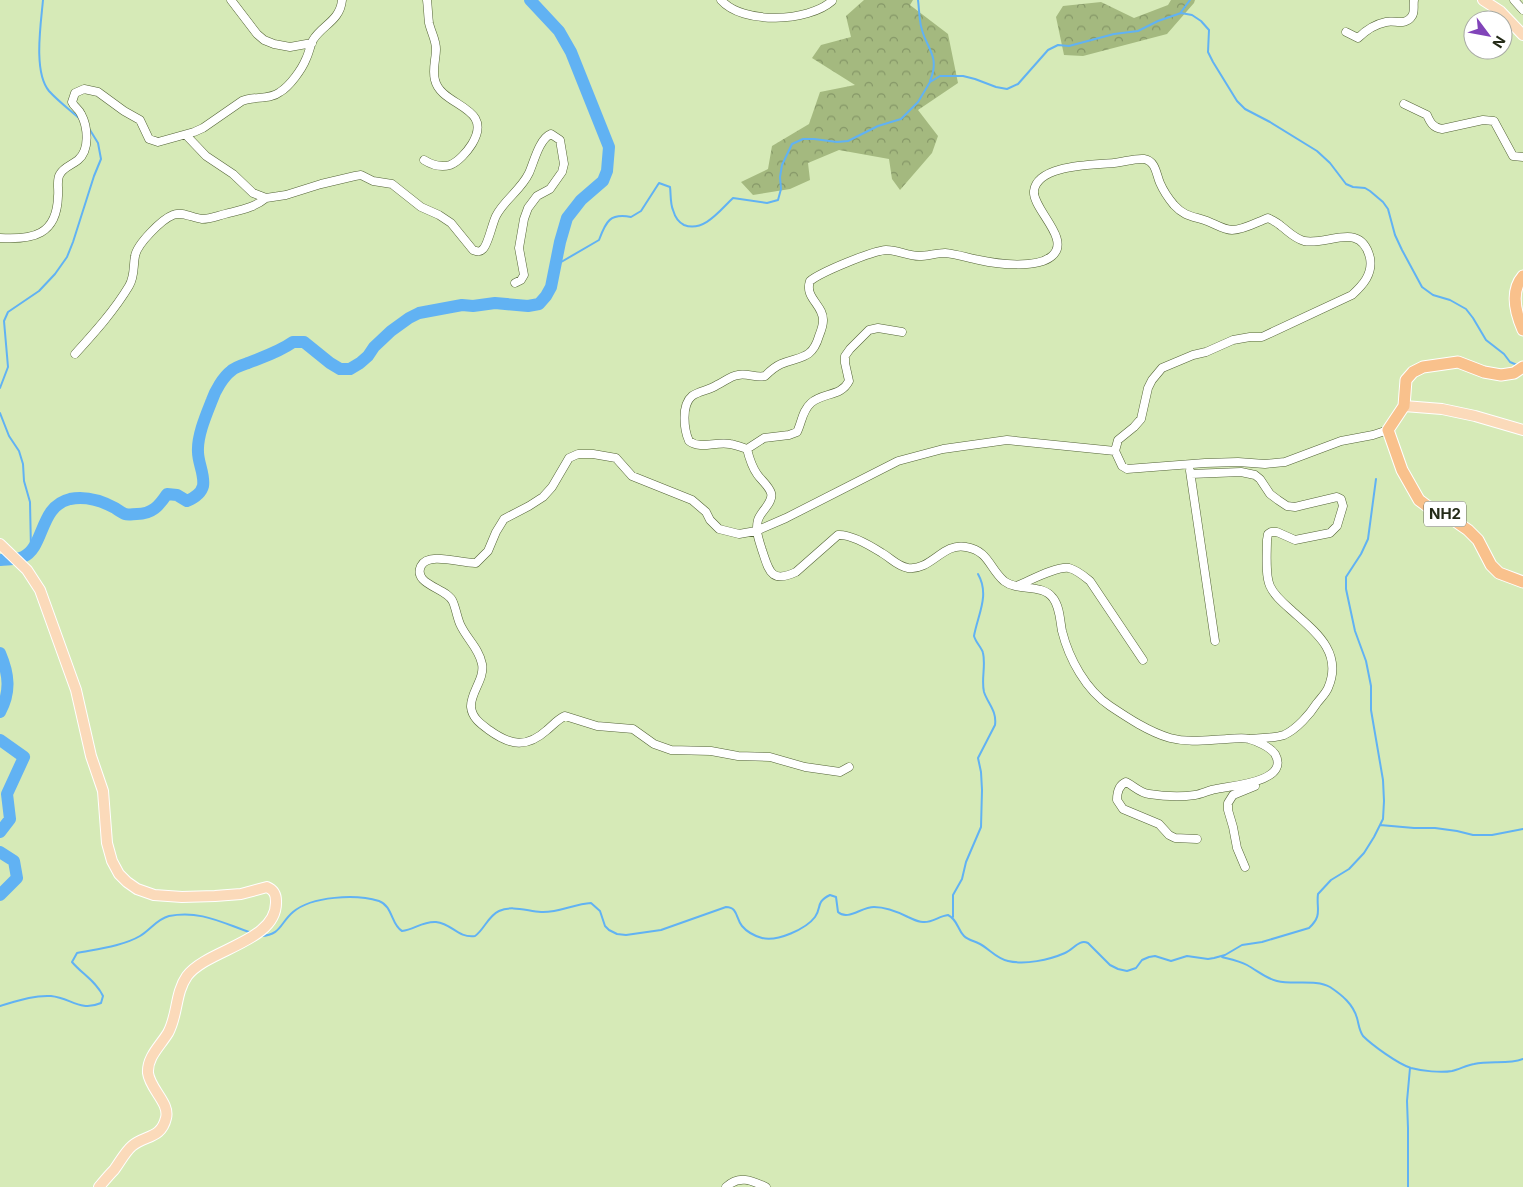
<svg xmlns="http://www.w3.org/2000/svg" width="1523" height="1187" viewBox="0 0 1523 1187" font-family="Inter,sans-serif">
<defs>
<pattern id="forest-crowns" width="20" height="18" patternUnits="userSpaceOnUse" patternTransform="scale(1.25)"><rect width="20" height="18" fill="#a4b97f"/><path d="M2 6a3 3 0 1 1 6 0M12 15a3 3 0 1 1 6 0" fill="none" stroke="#859767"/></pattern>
</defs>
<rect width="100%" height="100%" fill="#d6eab7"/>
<path fill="url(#forest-crowns)" d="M864,0H913L910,5L948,34L958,83L918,110L938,136L932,153L900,190L892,179L889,159L839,150L808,163L810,180L790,189L753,195L741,182L768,169L772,146L809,124L820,92L855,85L812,58L821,45L851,37L846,16Z
M1171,0H1195L1194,3L1167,34L1083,56L1064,55L1056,17L1063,6L1101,2L1134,18L1168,5Z"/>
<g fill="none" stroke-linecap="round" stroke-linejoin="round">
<path stroke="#61b2f3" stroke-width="2" d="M43,0C41,23 33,72 49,91C58,101 70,110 80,119
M918,0C919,7 919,14 920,20C922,46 942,53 930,81
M1181,12L1190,0
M556,265L599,240C606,221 610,213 631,217L641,211L659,183L670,187C671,194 670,203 673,210C675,217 678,222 684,225C704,233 721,209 733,198L767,203L778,200L781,189L780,177L782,165L792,144L803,139H814L837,142L848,141L878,126L901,119L918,102L930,82L940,76H963L975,79L996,87L1007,89L1018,84L1048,50L1058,45L1069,46L1114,34L1138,31L1158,21L1181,13L1192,15L1201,21L1209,30L1208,52L1213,62L1237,101L1245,109L1270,122L1317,151L1330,163L1346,184L1353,187L1365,188L1370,191L1383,202L1388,209L1395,235L1402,250L1422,287L1433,295L1450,300L1466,309L1473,318L1486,340L1504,354L1510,362L1517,365
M0,388L8,367L4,321L8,312L39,291L55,274L67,257L73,242L94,176L101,159L98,143L90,130
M0,413L9,436L19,451L23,464L24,481L30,502L31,550
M1380,825L1414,828H1435L1457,831L1473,835H1492L1523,829
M953,917V895L962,879L966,862L981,827L982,790L981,772L978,758L995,725C997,711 988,704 984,692C981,680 986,665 983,653C982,648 976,643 974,636C978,614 990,595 978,574
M261,936C281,935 280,923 293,912C312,896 356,894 379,901C393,906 391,925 402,931C414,930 422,921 436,922C453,924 457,938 475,936C484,930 488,916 499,911C512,905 527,911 541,912C558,913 574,904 591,903L600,911L605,926L609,930L617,934L626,935L661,930L726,907C738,907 736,919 742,926C747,932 755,936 762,938C777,942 806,929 815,917C822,908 815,902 830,895L836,897L838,912C848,921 861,907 874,907C886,907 898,912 908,917C913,919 917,922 923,922C932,923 939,916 948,915C958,920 957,929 964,936C968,940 974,941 978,943C989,948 995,958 1008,961C1025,965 1049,960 1065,953C1074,949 1079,939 1088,943L1110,965L1118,969L1127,971L1136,968L1142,960L1149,957L1155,956L1171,961L1187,956L1208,959L1214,958L1225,955L1242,945L1262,942L1309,928C1323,915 1316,909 1318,894L1331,880L1349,869L1364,853L1374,837L1383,819L1384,801L1383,780L1371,710V686L1366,661L1355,631L1346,589V577L1361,554L1368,539L1376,479
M1222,957C1230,959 1240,961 1247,965C1258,971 1265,978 1277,981C1293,985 1316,979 1330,987C1342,995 1353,1004 1357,1018C1359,1025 1359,1030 1363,1036C1372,1045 1398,1064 1411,1068C1422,1071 1441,1073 1452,1071C1460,1069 1467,1065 1474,1064C1491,1060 1507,1065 1523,1059
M0,1006C17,1001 33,995 51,996C71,998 80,1012 101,1003L103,996C96,981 82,974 72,962L77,953C97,949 123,946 140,936C150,930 157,919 169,916C201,910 222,923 252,933
M1408,1187V1128L1407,1101L1410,1068"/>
<path stroke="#61b2f3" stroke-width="12" d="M0,560C7,559 16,560 23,557C45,547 39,506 70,499C85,496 102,501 115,508C118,510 122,513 125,514C128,515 133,514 137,514C152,514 159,506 167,494L177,495L187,501C194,498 201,494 203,486C205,475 198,463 198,452C197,436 206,415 212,400C215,391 223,377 231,371C235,367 242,365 248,363C263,357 279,352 293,342H304L330,363L340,369H350L360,363L368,356L374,347L391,331L409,318L419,313L462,305L473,306L495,303L528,306L539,304L546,296L551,287L560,242L567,218L581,200L603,181L607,171L609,147L571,52L559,31L530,0
M0,653C9,674 11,692 0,712
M0,740L24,757L7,794L10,819L0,832
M0,852L14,861L17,878L0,895"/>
<g stroke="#536336" stroke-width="9">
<path id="minor" d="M231,0L257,34L264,40L274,44L290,47L312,43
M721,0C743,25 808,22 832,1
M1514,0L1523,10
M1346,32L1358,38C1365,31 1376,24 1386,22C1395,20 1406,26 1412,16C1415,12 1413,5 1414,0
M1404,104L1427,115C1430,122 1433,128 1442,129L1483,120L1494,121L1513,156L1523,157
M186,135L206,156L233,174L253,193L266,198L286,195L321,184L355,176L361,175L373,181L392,184L421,207L439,215L451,223L473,250C478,252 480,252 483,249C488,245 492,224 496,216C504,200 521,190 529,173C534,162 539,139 551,134L560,140L564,164L562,172L550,189L537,196L528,208L524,219L519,248L524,275L521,280L515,283
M424,160C432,165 440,168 450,165C458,162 467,152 472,144C495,106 441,107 435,80C432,70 436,59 436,49C436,40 431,32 429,23C428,15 428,8 427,0
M0,238C33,240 57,235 58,196C59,189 56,180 60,174C64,167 72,165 78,160C90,150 88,127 81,114C79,109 74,107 72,102L75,93L84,89L98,92L124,111L140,120L149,139L158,142L194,132L203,128L242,101C254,96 270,100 280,92C290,86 302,69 306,59C309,53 310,46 313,40C322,25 340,21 342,0
M75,354C94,333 114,311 129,286C135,276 133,266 135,256C137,244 162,219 173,215C181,211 193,218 202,219C210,219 217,216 225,214C240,210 254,208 266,198
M747,449L764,438L789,435L797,432C802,422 802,411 811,403C823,392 841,397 849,381L845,363V356L850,349L869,330L878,328L902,332
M1115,451L1118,440L1134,427L1141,419L1148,388L1152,380L1162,368L1193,355L1206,352L1233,340L1250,337H1262L1352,295C1363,285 1373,274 1370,258C1361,220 1328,246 1304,241C1294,238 1289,232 1281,226C1277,222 1272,220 1268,218C1257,222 1244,230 1232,230C1224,230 1215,224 1207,221C1193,216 1185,217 1174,205C1169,199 1163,190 1160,183C1156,174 1156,161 1144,159C1135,158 1124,162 1114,163C1095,165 1037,164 1034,191C1032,209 1072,239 1052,256C1037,269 997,264 979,260C968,258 957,254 945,253C936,253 928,256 919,256C908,256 898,250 886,250C872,251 821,272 810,281C804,298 824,305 823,321C823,326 821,331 819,336C812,360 800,356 781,364C774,367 770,371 765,376C756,378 747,373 738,375C730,376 724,382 717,385C710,390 699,391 692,396C681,405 684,430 689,441C701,450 716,441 730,444C736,445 741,447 747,449C749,457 752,467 757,474C761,480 769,486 771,493C774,502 760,512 758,520C755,531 759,540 762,550C769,570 770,584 796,572L838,535C851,534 871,546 882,553C892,559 897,566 908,568C931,571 943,542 966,547C989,551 989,568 1004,581C1018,592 1042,583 1053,598C1060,607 1060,621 1062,631C1069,659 1086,690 1110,706C1128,718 1149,732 1170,738C1189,743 1207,740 1227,739C1234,739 1242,737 1249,739C1257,741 1270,747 1275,754C1291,782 1230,786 1216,789C1209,790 1202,794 1195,795C1182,797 1162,796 1149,794C1140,793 1134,786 1126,782C1119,785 1117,793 1117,800L1123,809L1159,824L1169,835L1175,838L1197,839
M1190,471L1215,641
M1191,474L1241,472L1255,475L1260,479L1270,494L1278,500L1287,506L1295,507L1337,497L1341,499L1343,506L1337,526L1330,533L1295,540L1277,532H1271L1268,534L1267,540C1267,553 1265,575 1270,586C1274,595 1282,602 1290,609C1313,630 1344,651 1328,688C1326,693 1321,698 1317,703C1310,714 1297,729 1284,735C1276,738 1260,738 1250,739
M1019,585C1031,580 1057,566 1069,568C1077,570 1084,576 1090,581L1143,660
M849,767L840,772L805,767L770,757L738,756L711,751L671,750L654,744L633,729L597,726L565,716C558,719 553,725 547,730C527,748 511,746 489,730C481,724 472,718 471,707C470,693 485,679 482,664C479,648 466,638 460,624C457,617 456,609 453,602C448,588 412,585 421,566C428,551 463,564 476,563L488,551L496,532L504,519L529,506L543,497L552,487L569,458L578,454H593L616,458L632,476L692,500L706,512L710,520L719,529L739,534L756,531L786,518L898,461L943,449L1007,440L1115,451L1122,466L1127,469L1205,463L1238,462L1265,464L1285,462L1341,441L1373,435L1388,430
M1245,867L1237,848L1233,827L1228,810V803L1233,795L1255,786
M726,1187C739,1175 751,1180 766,1187"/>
</g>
<g stroke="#fff" stroke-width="12">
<path id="major" d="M1483,0L1500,11L1523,35
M1404,406L1442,409L1475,416L1523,430
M0,544L27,570L40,590L76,690L91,756L103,791L107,843L112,861L119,874L127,882L137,889L154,895L182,897L215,896L241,894L267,887C274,890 276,894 276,901C278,942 207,949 187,976C175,993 178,1015 168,1033C160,1046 147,1057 148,1073C150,1089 170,1103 166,1118C161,1139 145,1135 132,1146C125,1152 120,1162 114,1170C109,1175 104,1181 99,1187"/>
</g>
<g stroke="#fff" stroke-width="13">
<path id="highway" d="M1523,276C1510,291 1516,314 1523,330
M1523,367L1514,373L1501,375L1484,372L1458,362L1423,367L1413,372L1406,380L1404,406L1388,430L1402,470L1419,500L1427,506L1442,512L1468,530L1478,540L1491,565L1499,573L1523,582"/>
</g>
<use href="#minor" stroke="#fff" stroke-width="8"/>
<use href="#major" stroke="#fbdaba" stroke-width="10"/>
<use href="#highway" stroke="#f9c18c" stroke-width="11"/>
</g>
<g text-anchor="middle" stroke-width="4" stroke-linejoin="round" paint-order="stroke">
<rect fill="#fff" stroke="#666b5d" stroke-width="1" x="1424" y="501.5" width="42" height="25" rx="4"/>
<g font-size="15" font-weight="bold" fill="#242b18">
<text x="1445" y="519">NH2</text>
</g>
</g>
<g transform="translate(1488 35) rotate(122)"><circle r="24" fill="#ffffff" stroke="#a7aaa3"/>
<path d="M0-4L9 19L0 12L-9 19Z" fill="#8144b9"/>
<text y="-8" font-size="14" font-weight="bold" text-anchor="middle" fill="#242b18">N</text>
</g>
</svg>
